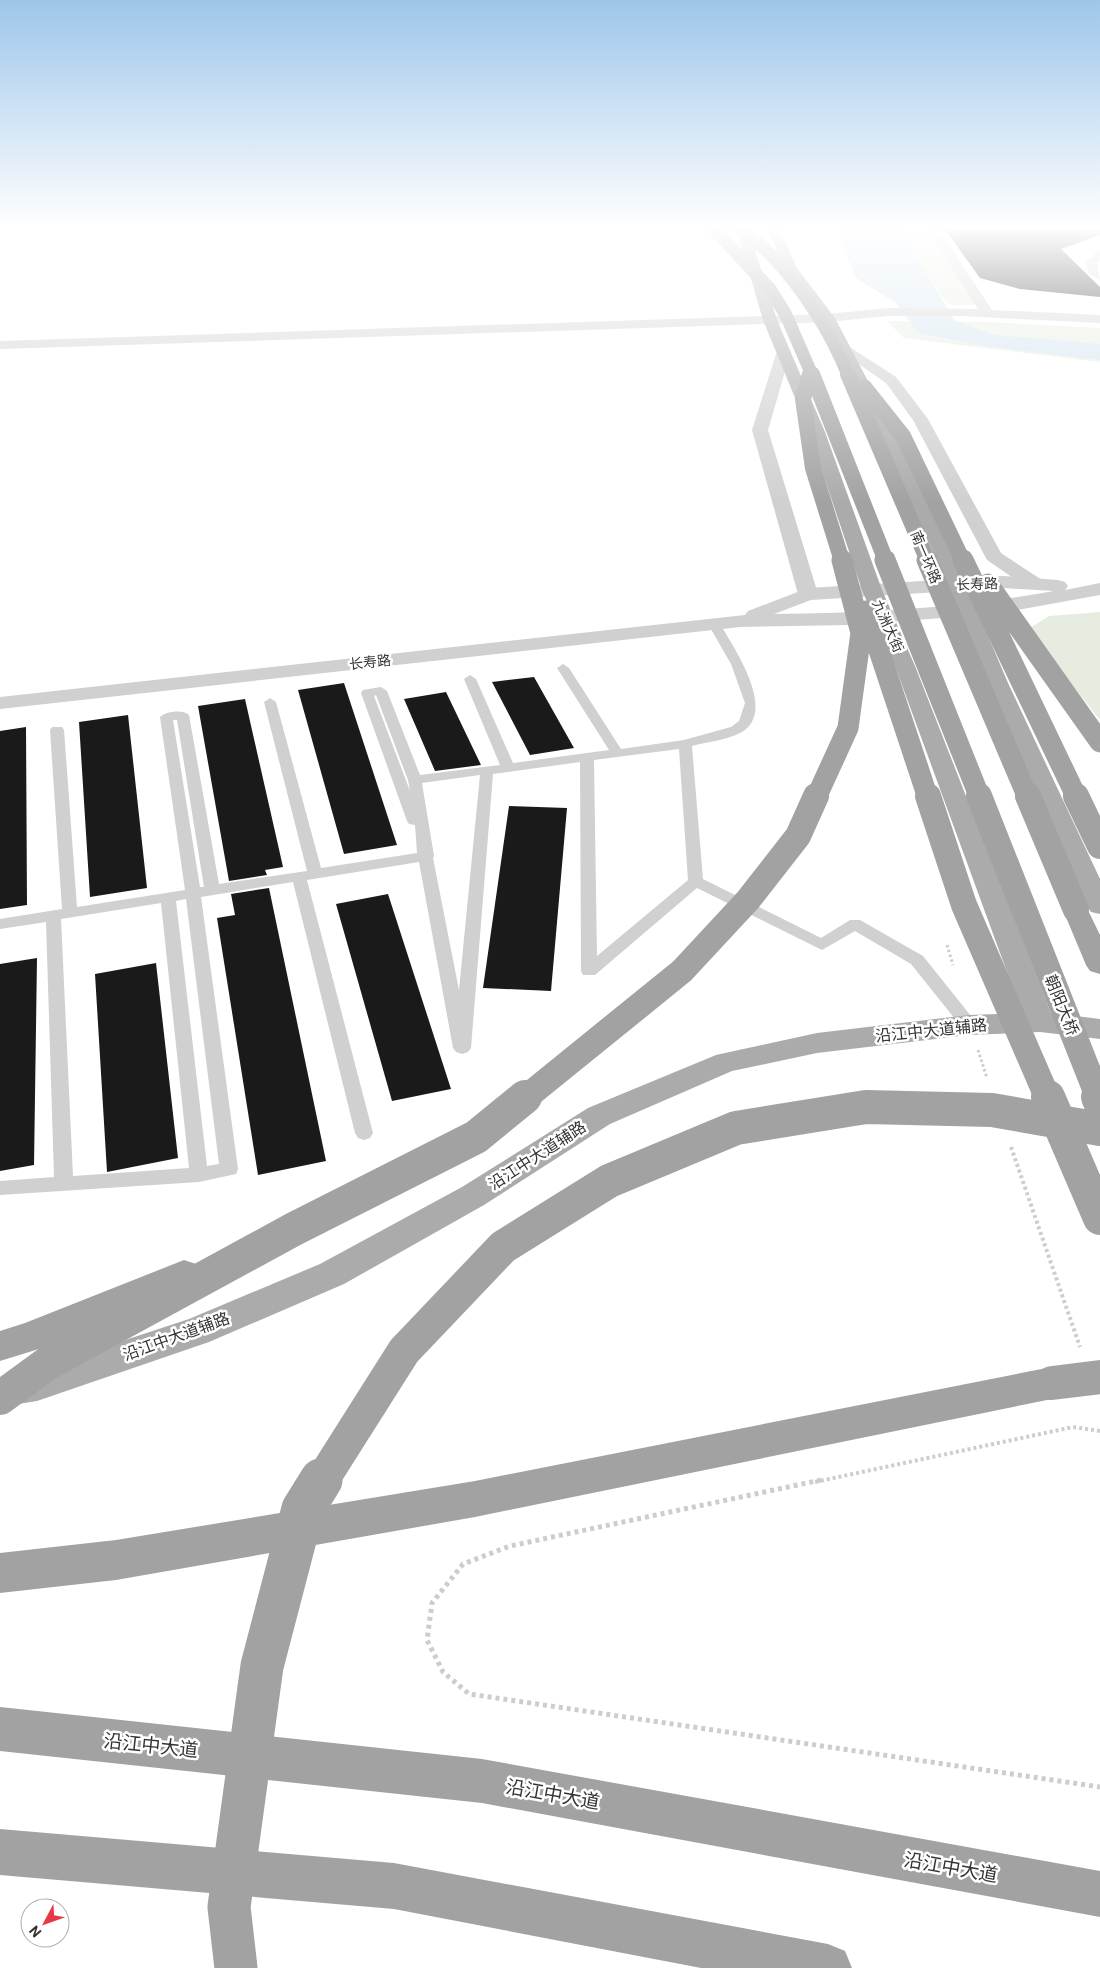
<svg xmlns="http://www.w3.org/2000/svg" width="1100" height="1968" viewBox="0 0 1100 1968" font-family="Roboto,'Noto Sans SC',sans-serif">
<rect width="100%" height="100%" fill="#fff"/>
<path fill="#e6ecdf" d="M901,228H925L976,305H952L943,299Z
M887,321L991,322L1100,328V362L904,338Z
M1100,612V720L1028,629L1049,616Z"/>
<path fill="#cfe2ee" d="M835,228H901L954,320L994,335L1100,344V360L986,346L918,333L896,303L856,278Z"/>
<path fill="#1a1a1a" d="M944,228H1100V235L1061,249L1100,287V297L1020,289L980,278Z
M534,677L574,748L530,755L492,682Z
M344,683L397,845L344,854L298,690Z
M446,692L481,765L435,771L404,699Z
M245,699L283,867L265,870L267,875L229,881L198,706Z
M128,715L147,888L90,897L79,722Z
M26,727L27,905L0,909V731Z
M509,806L567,808L551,991L483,988Z
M269,888L326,1161L258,1175L217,918L235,915L231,894Z
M388,894L451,1089L392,1101L336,904Z
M37,958L34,1165L0,1171V964Z
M156,963L178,1158L107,1172L95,974Z"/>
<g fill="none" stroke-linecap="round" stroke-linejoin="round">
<path stroke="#cdcdcd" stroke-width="3" stroke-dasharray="2.5 2.5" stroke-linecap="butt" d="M947,945L953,965
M978,1050L987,1078"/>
<path stroke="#cdcdcd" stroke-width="4" stroke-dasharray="3 3" stroke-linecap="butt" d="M1011,1147L1080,1347
M815,1482L1073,1427L1100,1431"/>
<path stroke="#cdcdcd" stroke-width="5" stroke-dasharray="4 4" stroke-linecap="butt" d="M821,1480L510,1546L463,1564L432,1603L427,1640L443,1672L469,1694L1100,1787"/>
<path fill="#d0d0d0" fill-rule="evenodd" d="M714,620L720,624C734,648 779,713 740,733C726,740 707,742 692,746L703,879L821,938L850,920H860L923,956L975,1021L977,1025L975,1029H963L911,964L855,931L822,950L697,888L595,975H583L581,971L580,762L493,774L471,1048L468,1052L462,1054L456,1052L453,1048L419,862L307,880L373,1133L370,1138L364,1140L358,1138L355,1133L293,882L201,897L238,1169L236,1174L199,1182L0,1195V1181L54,1177L46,922L0,929V919L62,909L50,730L52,727H62L64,730L77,907L185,890L160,717C166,711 183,709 189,715L219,884L307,871L264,702L270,698L276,702L321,868L417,853L415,825L409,824L407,821L361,693L363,690L381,687L387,691L420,775L500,765L464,679L470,675L476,679L513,763L609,750L557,668L563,664L569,668L621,749L684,740L731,727L739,721L745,703L731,664L708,624ZM376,695L408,780L410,791L374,696ZM173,720H177L204,887H200ZM679,749L688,880L597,956L594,760ZM480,775L459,990L433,858L434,856L422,783ZM186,899L219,1164L207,1166L176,901ZM161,903L189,1168L73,1176L61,919Z"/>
<path fill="#d0d0d0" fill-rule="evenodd" d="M926,228H938L992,310L1100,315V323L960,316H888L828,322L0,349V341L828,314L888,308L978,309Z
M1100,250V260L1097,263L1100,280L1089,274L1085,262Z
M1003,576L1058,580L1065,582L1068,586L1065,590L1100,583V595L995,614L850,625L740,627L0,709V697L745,615L748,611L808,588ZM1003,588L1054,591C962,608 868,613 774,614L811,600Z"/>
<path fill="#d0d0d0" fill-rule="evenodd" d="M842,342L896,377L928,419L1001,553L1042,580L1044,584L1042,588H1028L987,560L913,420L886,383L837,349L835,346Z
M784,347L791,351L768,430L818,594L815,598H801L798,594L752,430L777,351Z"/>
<path fill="#ababab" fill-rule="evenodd" d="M736,228H748L777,320L825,432L882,590L915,666L1051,1013L1100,1019V1039L1040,1032L969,1035L817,1053L732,1071L610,1124L484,1205L344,1284L209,1342L37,1401L18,1404L5,1399L0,1388L5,1377L37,1369L189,1319L320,1264L462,1187L588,1108L716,1055L817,1033L969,1015L1022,1013L895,666L862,590L809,432L763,320Z
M767,228H779L797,268L835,318L871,387L966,584L1008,683L1100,879V914L1091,912L1087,906L986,683L948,584L857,387L822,319L785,269Z"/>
<path fill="#a2a2a2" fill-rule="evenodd" d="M1076,902L1085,904L1100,935V974L1090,971L1086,965L1063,910L1067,904Z
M184,1260L196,1264L201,1274L196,1284L42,1348L0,1361V1331L25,1323Z
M1052,1367L1065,1372L1070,1383L1065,1394L1052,1399L475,1517L116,1580L0,1593V1553L116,1540L475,1481Z
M0,1707L482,1759L1100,1871V1917L482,1803L0,1751Z
M0,1829L394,1863L828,1944L845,1951L852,1968H701L394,1909L0,1875Z"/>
<path stroke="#a2a2a2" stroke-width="13" d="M713,228L770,289L786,315L812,375
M738,228C749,237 762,245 771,255C803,288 831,333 848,375
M810,375L811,372"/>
<path stroke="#a2a2a2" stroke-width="16" d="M810,374L803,399L813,468L842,561
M812,374L886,561
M848,374L928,561
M864,387L903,436L963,561"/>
<path stroke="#a2a2a2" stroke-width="21" d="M885,560L980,798
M927,560L1028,798
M963,560L1077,798
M988,584L1100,742
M866,611L928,798
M816,798L848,728L861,633L842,560"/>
<path stroke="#a2a2a2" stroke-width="26" d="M928,796L964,905L1048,1099
M979,796L1099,1099
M1028,796L1076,910
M1076,796L1100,846
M524,1099L682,971L748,900L798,836L816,796"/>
<path stroke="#a2a2a2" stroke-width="34" d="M1048,1097L1100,1218
M1098,1097L1100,1102
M1052,1383L1100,1377
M0,1398L48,1363L294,1229L476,1137L525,1097
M321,1482L404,1351L503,1247L609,1181L736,1128L866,1107L992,1110L1100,1129"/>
<path stroke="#a2a2a2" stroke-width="43" d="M236,1968L229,1907L262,1666L303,1509L321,1480"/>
</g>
<linearGradient id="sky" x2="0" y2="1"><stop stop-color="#9ec6ea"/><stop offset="0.45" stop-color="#fff"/><stop offset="1" stop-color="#fff" stop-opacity="0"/></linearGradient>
<rect width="1100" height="504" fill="url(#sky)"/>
<g text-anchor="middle" stroke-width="5" stroke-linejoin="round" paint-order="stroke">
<g font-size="14" fill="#333" stroke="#fff">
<text transform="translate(926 557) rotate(67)" y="5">南一环路</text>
<text transform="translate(977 584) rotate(-2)" y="5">长寿路</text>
<text transform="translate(888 626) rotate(66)" y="5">九洲大街</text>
<text transform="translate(370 662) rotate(-6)" y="5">长寿路</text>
</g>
<g font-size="16" fill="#333" stroke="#fff">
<text transform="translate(1062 1005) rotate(68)" y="6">朝阳大桥</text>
<text transform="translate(931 1030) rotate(-6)" y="6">沿江中大道辅路</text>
<text transform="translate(537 1155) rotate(-33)" y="6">沿江中大道辅路</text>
<text transform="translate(176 1336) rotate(-20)" y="6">沿江中大道辅路</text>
</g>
<g font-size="19" fill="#333" stroke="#fff">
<text transform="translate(151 1745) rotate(6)" y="7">沿江中大道</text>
<text transform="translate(553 1794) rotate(10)" y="7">沿江中大道</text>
<text transform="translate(951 1867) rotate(10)" y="7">沿江中大道</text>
</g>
</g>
<g transform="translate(45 1923) rotate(229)"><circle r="24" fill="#ffffff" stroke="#adadad"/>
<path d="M0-4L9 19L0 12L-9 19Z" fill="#e63946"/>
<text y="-8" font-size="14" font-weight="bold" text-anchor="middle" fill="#333333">N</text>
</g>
</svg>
